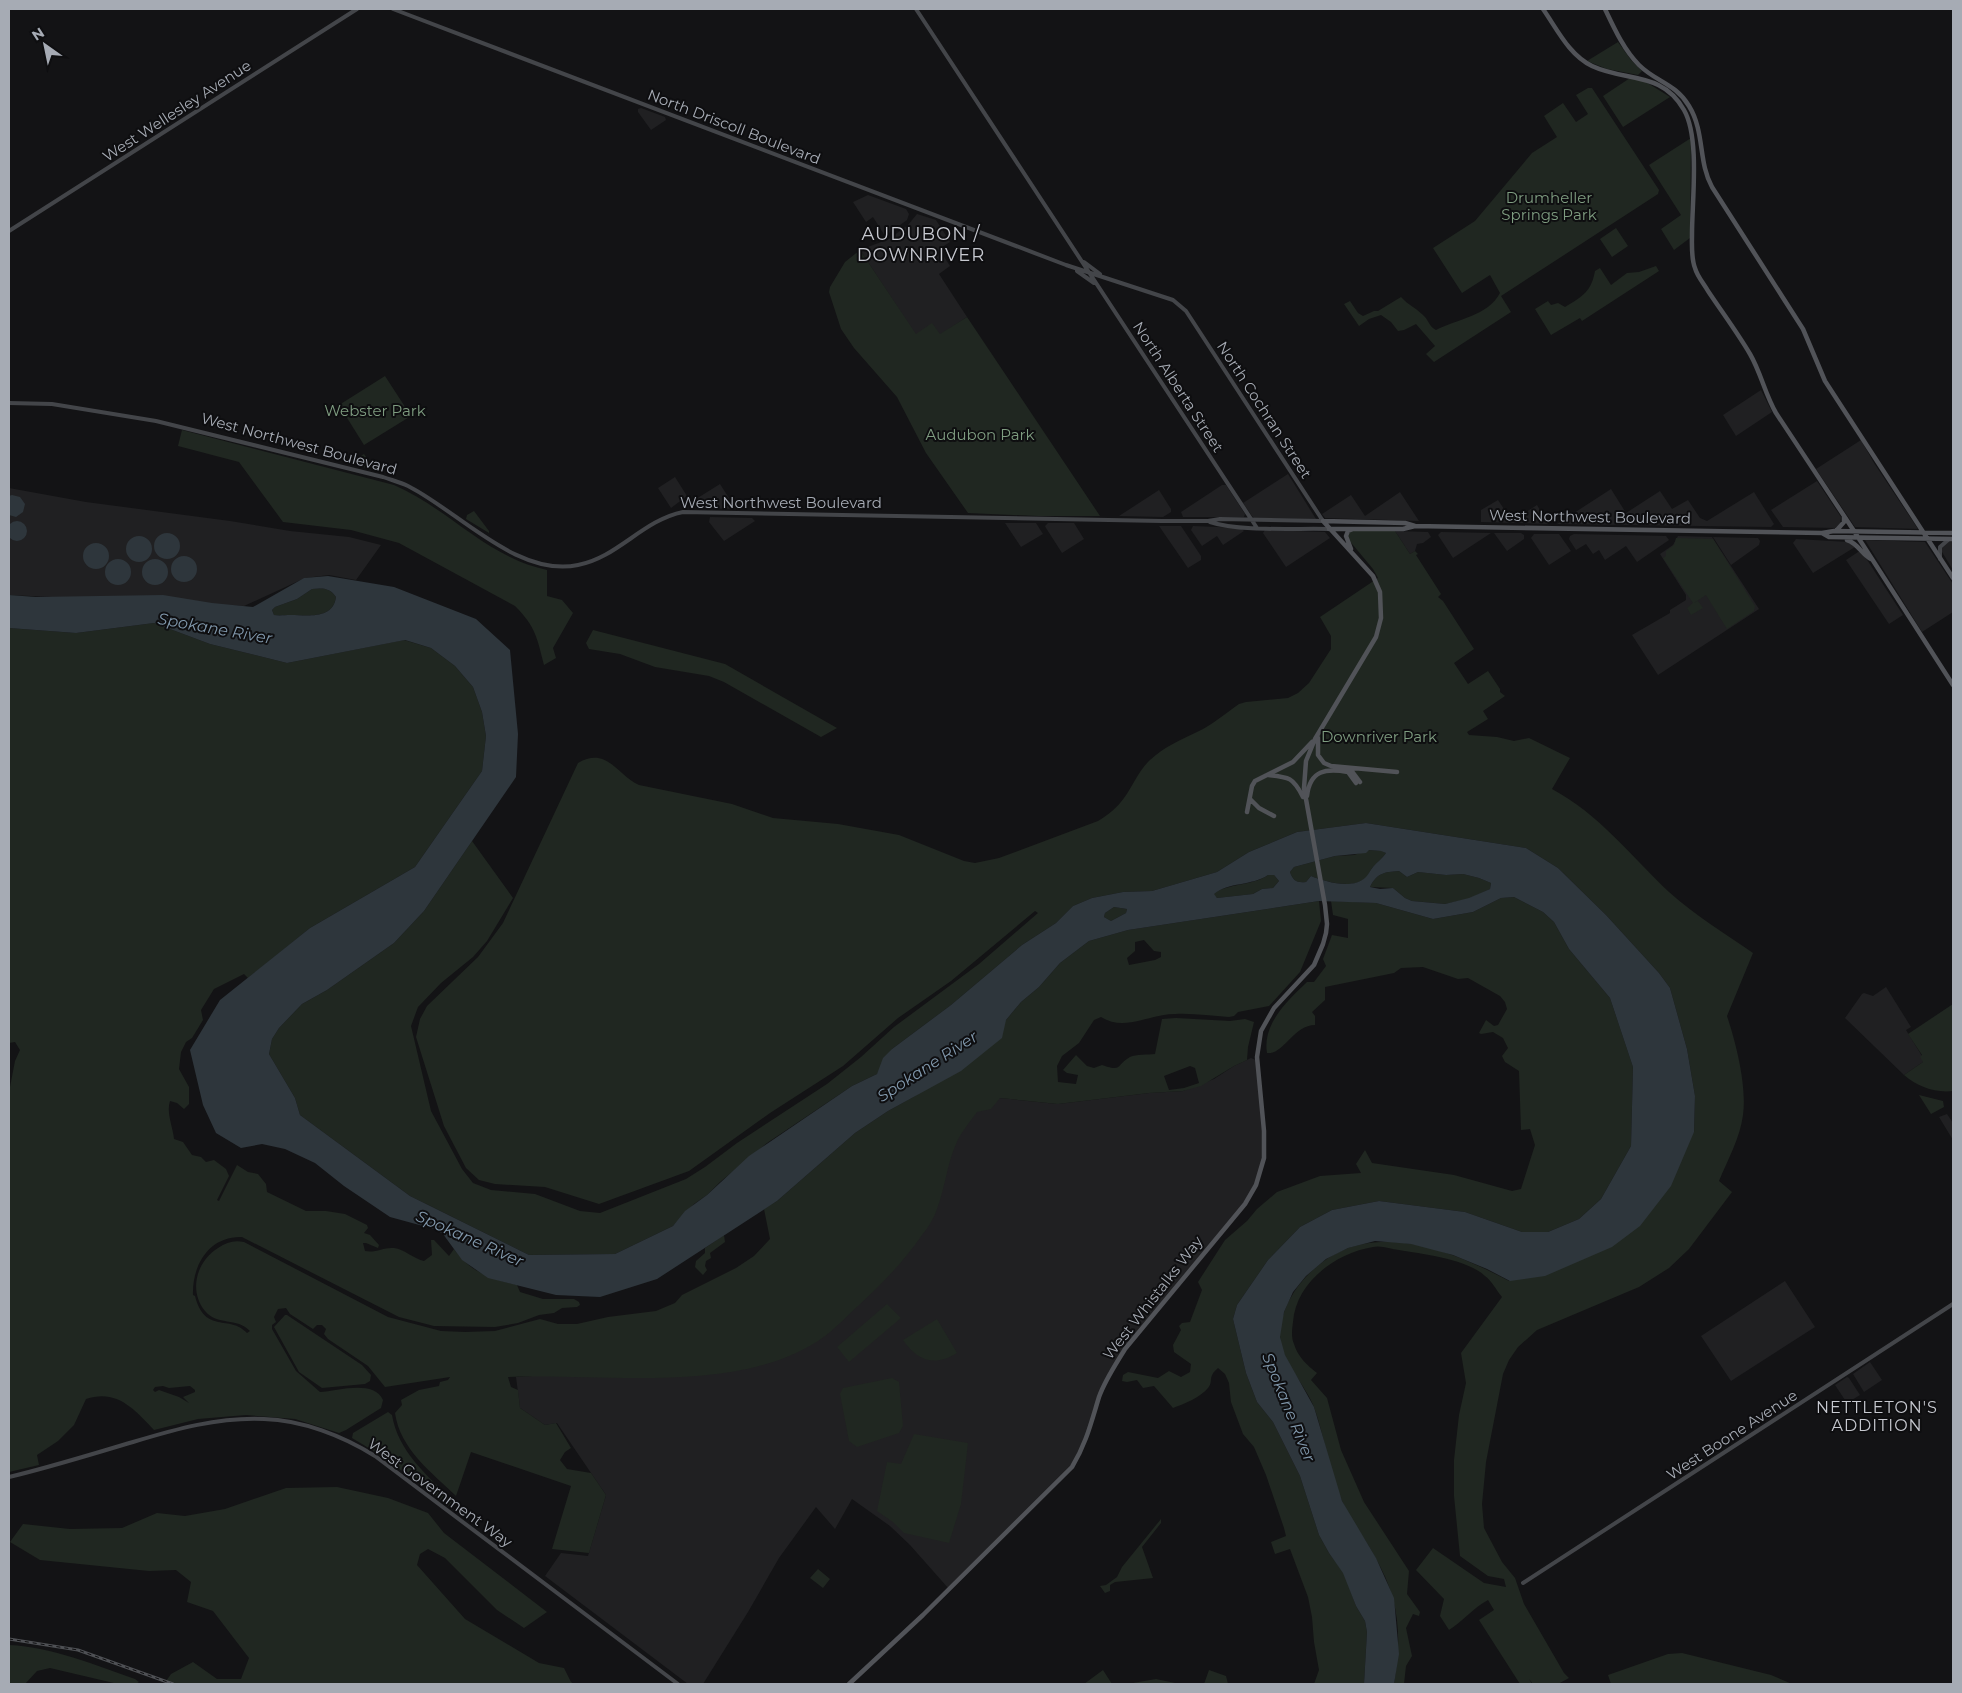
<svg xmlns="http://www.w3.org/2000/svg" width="1962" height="1693" viewBox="0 0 1962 1693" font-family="Montserrat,sans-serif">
<rect width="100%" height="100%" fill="#131315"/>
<path fill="#202022" d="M641,108L665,117L666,120L651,130L638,112V109Z
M868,195L906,209L909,214L907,220L885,236L873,217L866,222L853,202Z
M917,214L936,220L950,242L939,249L950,266L939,274L967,317L923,346L860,250L889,239L908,225Z
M1761,390L1772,412L1736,436L1723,415Z
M1861,440L1874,463L1918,529L1855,527L1816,469Z
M1288,474L1316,519L1254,518L1252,516L1243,503Z
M675,477L687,496L671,508L658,488Z
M1817,481L1841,517L1840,524L1836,528L1783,527L1771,510Z
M720,484L736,509L701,508L696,499Z
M1222,485H1226L1245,514L1244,517H1183L1181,512Z
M9,488L86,502L230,521L290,531L349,537L381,545L356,580L329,575L305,578L244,606L9,595Z
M1611,489L1626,513L1660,491L1672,509L1688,500L1700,518L1707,521L1754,492L1774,524L1771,527L1557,524Z
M1159,490L1171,509V512L1163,517L1119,516Z
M1400,492L1419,521L1325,518L1322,514L1351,495L1365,516Z
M1498,500L1512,521L1537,505L1548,524L1481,522V510Z
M710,517L752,518L755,521L724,541L709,522Z
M1005,523H1036L1043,534L1021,547Z
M1048,523H1074L1084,539L1062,553L1046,528L1045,526Z
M1159,526H1181L1201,556V560L1188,568Z
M1193,526L1241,528L1244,531L1223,545L1217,536L1202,546L1191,530Z
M1265,530L1325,532L1330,538L1286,567L1263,533Z
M1395,531L1428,532L1431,537L1423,543L1417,544L1415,551L1410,554Z
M1441,532L1491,533L1453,558L1438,535Z
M1494,533H1521L1524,535V539L1507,551Z
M1534,534H1559L1571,551L1549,565L1531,538Z
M1574,534L1666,536L1669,540L1637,562L1626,546L1605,560L1599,550L1593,554L1586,544L1576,550L1569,539L1570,536Z
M1678,536L1712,537L1759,609L1658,675L1632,635L1670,613V610L1686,600V595L1660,554L1673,545Z
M1713,537L1758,538L1760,541L1759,545L1731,565Z
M1796,539L1849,542L1855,547L1813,573L1793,543Z
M1865,540L1925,542L1953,584V612L1922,632Z
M1949,541H1953V570L1942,552V546Z
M1858,552H1862L1903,615L1889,624L1846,560Z
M1886,987L1911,1027L1906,1030L1922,1056L1923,1062L1904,1075L1845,1018L1862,994L1864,993L1873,996Z
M1251,1058L1256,1060L1264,1131L1261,1171L1245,1204L1125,1349L1100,1396L1091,1428L1072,1467L949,1589L910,1545L890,1526L852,1499L835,1529L816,1507L779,1558L748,1612L703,1684H688L545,1576L561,1553L588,1556L606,1495L557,1423L545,1425L520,1408L516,1377L617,1371L961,1120L1000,1098L1058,1104L1149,1093L1183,1091L1214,1079L1234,1066Z
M1947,1114L1953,1123V1140L1939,1117Z
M1785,1281L1815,1327L1731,1381L1701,1336Z
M1870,1362L1882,1380L1864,1392L1853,1374Z
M1847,1377L1849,1378L1860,1395L1847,1403L1835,1385Z"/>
<path fill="#202721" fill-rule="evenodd" d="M1618,42L1631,60L1642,71L1638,75L1607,69L1587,61Z
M1630,78L1646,82L1670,97L1623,127L1603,96Z
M1588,88H1592L1659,190L1658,194L1501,296L1511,312L1434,362L1426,354L1435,346L1416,324L1404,330L1398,331L1391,322L1381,315L1369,319L1359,326L1344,304L1350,301L1358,313L1363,316L1374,311H1378L1401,297C1408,305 1418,309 1425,317C1429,322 1430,327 1436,330C1457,319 1488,316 1500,293L1490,275L1462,293L1433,248L1475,221L1532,153L1557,137L1544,116L1563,103L1576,122L1588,114L1576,95Z
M1691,138L1690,238L1674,250L1661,229L1681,215L1649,165Z
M1616,228L1628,246L1612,257L1600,239Z
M860,250L916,334L932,323L940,334L967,317L1100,516H1038L968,513L926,453L897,397L854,348L841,329L829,292L830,287L845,262Z
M1656,266L1659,271L1582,321L1580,318L1551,335L1535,309L1548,301L1551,305L1558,303L1565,307C1583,296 1591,292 1595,271L1600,268L1611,285L1627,273L1639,272Z
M385,376L411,416L364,445L339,405Z
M182,430L394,485C436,503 469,537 510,557C522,563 534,567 547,570V596L562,600L573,613L553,648L556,658L544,665C537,638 536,627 515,606L399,543L351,530L283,522L239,462L178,446Z
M364,454L371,464L369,469L352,463V461Z
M474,511L489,531V533L466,519L467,515Z
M1353,530L1395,531L1410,554L1415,551L1418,554L1416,555L1441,594L1438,597L1443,601L1474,649L1454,663L1468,684L1488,671L1500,689V692L1505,696L1483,711L1488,719L1467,732L1469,735L1497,737L1514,741L1529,738L1570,758L1552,789C1599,814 1631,856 1669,892C1695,915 1724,933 1753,953L1727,1016C1736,1043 1747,1086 1743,1115C1740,1138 1728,1159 1719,1181L1732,1192L1689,1249L1669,1268L1639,1287L1537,1330L1518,1347L1509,1360L1503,1374L1486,1462L1482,1504L1484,1528L1502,1562L1515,1578L1524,1604L1564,1673L1569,1678L1558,1684H1533L1529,1679L1532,1684H1520L1479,1620L1494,1610L1488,1600C1473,1608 1463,1621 1449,1630L1440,1616L1444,1599L1416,1570L1433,1548L1484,1583L1506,1587L1504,1579L1488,1576L1460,1556L1454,1496V1460L1459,1415L1466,1383L1461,1353L1502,1297C1496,1290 1492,1281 1485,1276C1467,1259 1423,1254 1399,1250C1391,1249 1381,1245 1373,1247C1336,1253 1296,1282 1293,1322C1292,1330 1291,1337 1294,1344C1298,1357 1307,1365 1317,1373L1311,1380L1327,1398L1341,1450L1364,1502L1409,1571L1407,1594L1420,1612L1419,1616L1413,1614L1406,1628L1412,1656L1406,1666L1404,1684H1394C1402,1636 1400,1600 1375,1557C1365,1538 1351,1521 1342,1501C1329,1472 1325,1438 1314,1407C1306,1386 1280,1359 1280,1336C1280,1301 1308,1268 1337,1253C1392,1225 1460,1255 1509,1281L1694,1132L1695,1096L1687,1049L1670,988L1659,973L1606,915L1558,868L1526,848L1366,823L1297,832L1249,852L1217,872L1152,891L1123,892L1092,898L1073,906L1056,923L1022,945L951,1005L892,1049L877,1074L852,1086L767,1143L720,1182L707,1195L694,1204L673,1226L615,1254L529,1255L410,1196L300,1115L295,1098L269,1054L272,1039L279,1028L302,1004L327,990L394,943L424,911L472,841L513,898L487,941L473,957L441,983L418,1007L411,1026L431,1111L462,1169L473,1183L491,1190L535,1194L580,1211L600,1213L686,1179L705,1167L737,1143L827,1084L861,1057L894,1027L979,964L1038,913L1035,911L951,981L898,1018L843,1066L770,1113L689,1171L599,1204L545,1187L495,1184L479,1180L466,1168L444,1126L416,1037L420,1019L427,1006L478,957L503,923L578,763C607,746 617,775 639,785L732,804L773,818L838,824L899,835L964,861L975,863L999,858L1098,821C1108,815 1117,808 1124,798C1133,786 1139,770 1150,760C1164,747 1180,740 1197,732C1212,725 1226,713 1239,704L1246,702L1288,698L1298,693L1309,683L1331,649V636L1320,617L1378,578L1373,569L1348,539V534Z
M1676,538L1713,539L1755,606L1754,611L1727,629L1706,595L1694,603L1698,601L1703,608L1691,615L1687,608L1693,603L1663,558L1666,556V551L1674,545Z
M312,589C323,588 330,588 336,597C333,620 306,615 290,615C284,615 280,616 274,615L272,610L275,607L297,599Z
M154,623L210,644L287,663L404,640L431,648L455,666L473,687L482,712L486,736L482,771L415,867L310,928L248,978L244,974L214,989L201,1010L203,1020L192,1038L186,1042L181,1052L179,1069L189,1087V1104L184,1109L177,1103L170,1101C166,1113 173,1127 174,1139L183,1142L192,1155L201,1157L206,1162L214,1160L226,1169L229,1176L217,1200L219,1201L237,1165L248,1172L258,1174L266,1184L267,1192L306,1211H326L345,1214L367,1225L368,1228L364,1233L370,1235L379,1245L378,1248L366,1243H363L365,1251C376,1253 384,1247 394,1248C404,1249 414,1259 424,1261L432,1255L431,1240H434L449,1256L454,1249C470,1272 491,1279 517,1285L520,1292L543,1299H574L579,1302L580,1305L577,1307L562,1308L554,1313L539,1315L518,1323L495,1327L434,1326L399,1317L242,1237C209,1236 192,1265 193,1295L195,1296C205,1335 230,1314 247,1333L250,1331C237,1317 217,1326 205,1311C188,1290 197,1261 218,1248C227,1242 234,1240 244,1242L388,1317L441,1331L465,1332L495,1331L540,1319L558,1324H577L608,1317L656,1311L675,1303L682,1295L736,1268L754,1256L770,1239L764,1209L777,1201L855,1133L888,1111L915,1096L1006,1020L1021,1002L1039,987L1060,963L1089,941L1128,930L1319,901L1321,921L1300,972L1269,1006L1238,1012L1234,1016L1229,1017C1211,1016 1193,1013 1175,1014C1149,1014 1125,1032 1101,1017L1094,1020L1079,1043L1062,1056L1057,1066L1058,1082L1076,1084L1078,1075L1067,1073L1063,1070L1076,1055L1087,1066L1094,1068L1102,1065C1123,1072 1115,1066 1130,1057C1136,1054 1148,1055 1155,1054L1162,1019L1176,1018L1230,1021L1245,1019L1254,1022L1248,1047L1247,1060L1234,1066L1201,1086L1183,1091L1149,1093L1058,1104L1000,1098L991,1109L977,1112C970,1122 961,1132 956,1144C947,1164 945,1188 937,1209C934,1218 928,1228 922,1235C904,1261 882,1284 859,1305C848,1315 837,1327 825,1336C744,1396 604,1373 508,1377L511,1387L518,1390L520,1408L545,1425L556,1423L571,1448L565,1452L560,1460L567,1469L591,1473L606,1495L589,1553L552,1549L571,1486L471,1452L456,1496C431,1472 400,1449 395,1413L402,1405L401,1400L419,1390L439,1386L440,1382L448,1380L450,1377L385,1387L368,1366L328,1339L324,1334L326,1329L322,1325H317L313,1329L290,1314L286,1308L278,1309L274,1317L276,1322L272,1325V1329L296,1371L320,1392C337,1391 374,1379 383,1400L381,1408L346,1430L339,1433L295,1419L246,1415L198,1419L154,1430C134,1409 117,1389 86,1399L74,1425L58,1441L37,1455L39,1465L9,1472V1092L15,1061L20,1050L15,1042L9,1043V628L76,633ZM1144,940L1154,951L1161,952V957L1155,960L1129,965L1127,958L1135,951V942ZM1190,1066L1195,1068L1199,1083L1184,1088L1169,1090L1164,1076ZM163,1386L169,1388L190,1386L195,1390V1392L183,1397L189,1403L179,1397L159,1390L155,1392L153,1390L155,1387Z
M593,630L725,664L837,728L821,737L724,682L709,676L655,667L620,654L589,649L586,643Z
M1369,850L1382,851L1386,853C1382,859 1378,862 1373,867C1370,870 1369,874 1367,877C1354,890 1326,882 1311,876L1306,882C1297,883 1293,881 1290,872L1294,867L1335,856L1354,855Z
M1399,871L1407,877L1418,872L1446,875L1463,874L1479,878L1491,883L1490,889L1469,899L1445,904L1412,901L1405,898L1393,888L1370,887C1377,873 1384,872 1399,871Z
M1268,875H1274L1279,881L1273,888L1262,889L1253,894L1217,898L1213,894C1228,883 1253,886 1268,875Z
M1514,897L1543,912L1554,922L1569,949L1610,998L1633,1067L1631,1146L1601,1199L1579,1219L1548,1232H1522L1465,1212L1379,1201L1332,1210L1300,1227L1268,1260L1237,1305L1233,1319L1246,1373L1257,1402L1273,1422L1300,1476L1319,1535L1329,1553L1344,1573L1356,1606L1365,1621L1367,1632L1364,1684H1314L1319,1670L1314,1642L1312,1617L1308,1597L1290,1549L1275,1554L1271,1542L1286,1536L1284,1528L1266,1475L1254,1447L1243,1434L1231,1402L1229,1383L1225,1374L1218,1368C1207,1377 1214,1381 1208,1388C1201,1397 1184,1404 1173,1408L1154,1386L1143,1388L1137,1380L1127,1382L1122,1381L1123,1375L1128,1372L1158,1378L1169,1371L1181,1377L1190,1372L1191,1364L1174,1352L1173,1345L1181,1330L1179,1326L1182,1323L1190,1322L1202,1290L1198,1282L1225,1240L1247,1221L1257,1209L1277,1192L1320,1176L1361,1173L1356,1164L1365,1150L1372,1163L1454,1175L1512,1191L1521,1189L1535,1145L1530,1129L1521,1130L1519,1071L1505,1062L1502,1056L1508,1048L1503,1038L1493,1032L1481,1034L1479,1033L1486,1020L1494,1026L1498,1025L1507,1009L1505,1002L1500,996L1468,978L1458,979L1423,967L1401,968L1394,973L1325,987V1000L1312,1012L1315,1016V1025C1293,1025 1284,1055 1267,1053C1262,1024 1288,1000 1307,982H1314L1326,966L1323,959L1332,935L1348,938V919L1333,915L1331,901L1376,903L1433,919L1473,912L1501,898Z
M1114,907L1127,909L1126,913L1111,921L1104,917L1105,913Z
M1953,1004V1091C1935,1093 1918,1087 1904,1075L1923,1062L1920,1057L1922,1055L1908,1034Z
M1919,1095L1943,1101L1944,1107L1931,1114Z
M724,1235L725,1242L710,1253L711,1258L706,1261L705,1266L707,1270L703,1275L695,1267L696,1261L705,1253V1248Z
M887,1304L901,1318L849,1362L837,1347Z
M285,1315H287L362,1365L371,1375L370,1381L365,1384L322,1388L299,1372L274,1327Z
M937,1319L957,1353C935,1367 917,1361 903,1340Z
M892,1378L899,1382L903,1426L899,1433L857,1447L849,1441L840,1394L843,1388Z
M388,1412L392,1415C398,1451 427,1476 453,1500L449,1506L382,1456L352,1438L353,1433Z
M914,1434L968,1443L961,1504L949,1543L904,1533L893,1522L877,1511L887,1462L901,1464Z
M337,1487L388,1498L428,1513L444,1533L547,1612L524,1628L497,1610L445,1558L428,1549L420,1554L417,1565L465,1619L539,1663L564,1668L571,1682L574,1684H164L171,1674L193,1662L217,1679H241L249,1658L213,1611L187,1602L191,1582L176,1570L149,1571L40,1560L10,1542L23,1524L70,1529L122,1528L157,1513L185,1516L225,1509L286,1488Z
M1161,1519V1523L1142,1547L1153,1578L1115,1582L1110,1585V1591L1105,1593L1100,1586L1106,1585L1117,1577L1122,1567Z
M818,1569L830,1579L823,1588L810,1578Z
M9,1645C53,1647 94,1665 135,1679L139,1682L136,1684H118L50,1668L37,1671L25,1684H9Z
M1682,1653L1771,1675L1792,1684H1611L1608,1675L1668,1654Z
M1103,1670L1112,1684H1084Z
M1209,1670L1226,1676L1228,1684H1204Z
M1156,1679L1180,1684H1127Z"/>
<path fill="#2e363c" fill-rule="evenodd" d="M12,495L20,497L25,504L23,512L16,517L9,515V496Z
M7 531a10 10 0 1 1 20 0a10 10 0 1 1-20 0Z
M154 546a13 13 0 1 1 26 0a13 13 0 1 1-26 0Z
M126 549a13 13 0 1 1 26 0a13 13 0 1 1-26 0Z
M83 556a13 13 0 1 1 26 0a13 13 0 1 1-26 0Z
M171 569a13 13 0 1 1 26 0a13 13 0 1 1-26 0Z
M142 572a13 13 0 1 1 26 0a13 13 0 1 1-26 0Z
M105 572a13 13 0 1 1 26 0a13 13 0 1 1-26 0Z
M328,576L394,587L476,619L510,650L518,734L516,777L424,911L394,943L327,990L302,1004L279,1028L272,1039L269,1054L295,1098L300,1115L410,1196L529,1255L615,1254L673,1226L685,1211L707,1195L749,1156L852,1086L877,1074L883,1058L892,1049L951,1005L1022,945L1056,923L1073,906L1092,898L1123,892L1152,891L1217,872L1249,852L1297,832L1366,823L1526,848L1558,868L1606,915L1659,973L1670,988L1687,1049L1695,1096L1694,1132L1671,1186L1640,1226L1612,1247L1545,1276L1510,1281L1487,1269L1453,1255L1411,1244L1375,1241L1348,1248L1326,1259L1306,1276L1293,1292L1284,1312L1280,1337L1285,1355L1314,1407L1342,1501L1376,1558L1394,1598L1399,1654L1394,1684H1364L1367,1632L1365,1621L1356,1606L1343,1573L1329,1553L1319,1535L1300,1476L1273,1422L1257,1402L1246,1373L1233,1319L1237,1305L1268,1260L1300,1227L1332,1210L1379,1201L1465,1212L1522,1232H1548L1579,1219L1601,1199L1631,1146L1633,1067L1610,998L1569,949L1554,922L1543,912L1514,897L1501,898L1473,912L1433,919L1376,903L1319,901L1128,930L1089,941L1060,963L1039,987L1021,1002L1006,1020L1002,1038L961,1071L888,1111L855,1133L777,1201L657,1279L600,1297L556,1295L488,1278L462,1260L443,1234L434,1229L390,1217L344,1186L315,1163L285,1149L262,1144L241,1148L216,1133L203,1105L190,1050L220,1000L310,928L415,867L482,771L486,736L482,712L473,687L455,666L431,648L405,640L287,663L210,644L154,623L76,633L9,628V595L36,597L163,595L212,603L253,607L304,578ZM312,589C323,588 330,588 336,597C333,620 306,615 291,615C284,615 280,616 274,615L272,610L275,607L297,599ZM1369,850L1381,851L1386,853C1382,859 1377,862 1373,867C1370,870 1369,874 1366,877C1353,890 1326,882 1311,876L1306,882C1297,883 1293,881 1290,872L1294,867L1335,856L1366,853ZM1399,871L1407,877L1418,872L1446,875L1463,874L1479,878L1491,883L1490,889L1469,898L1445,904L1412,901L1405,898L1393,888L1380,889L1370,887C1377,873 1384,872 1399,871ZM1268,875H1274L1279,881L1273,888L1262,889L1253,894L1217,898L1214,894C1228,882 1252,886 1268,875ZM1114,907L1127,909L1126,913L1111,921L1104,917L1105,913Z"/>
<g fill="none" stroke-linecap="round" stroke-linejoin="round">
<path stroke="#434549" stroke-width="4" d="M393,9L1066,265L1173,300L1186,311L1323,521
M916,9L1257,528
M9,231L357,9
M1084,262L1100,274
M1077,271L1094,283
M9,403L52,404L156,421L383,477C391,480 400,482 408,486C458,511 518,578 578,565C617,558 643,520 683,512L1162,521H1208L1220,519L1323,521
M1210,522C1240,532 1296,528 1329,529
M1940,559V547L1948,540
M9,1477C51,1467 92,1454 133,1442C176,1429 218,1417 264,1419C302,1420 343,1436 375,1456L678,1684
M1523,1583L1953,1304"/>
<path stroke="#515358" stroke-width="4.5" d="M1543,9C1557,29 1569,55 1592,66C1626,82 1662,71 1684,110C1700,138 1692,201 1692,234C1692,245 1691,258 1695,268C1697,276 1704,284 1708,291C1722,312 1737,332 1750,354C1761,373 1765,394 1776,413L1854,531L1953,685
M1605,9C1614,28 1624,50 1639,65C1656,82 1675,83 1689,106C1705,132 1698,162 1712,187L1803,329L1825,381L1953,578
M1323,521L1405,523L1415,526L1822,533L1834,531L1953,533
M1329,529H1403L1415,526
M1836,531L1844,522V516
M1822,533L1829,537L1953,539
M1847,540C1859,544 1861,554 1871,559
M1351,549L1346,536L1348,531L1353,529
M1318,738V755L1324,763L1331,766L1397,772
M1351,770L1360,782
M1267,775C1289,777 1293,777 1303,797
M1307,796C1310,770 1326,768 1348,772L1356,783
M1250,799L1259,808L1274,816
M1247,812L1252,786L1255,781L1293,762L1312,742
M849,1684L923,1615L1072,1467C1086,1444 1091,1423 1099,1397C1105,1380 1116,1364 1125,1349L1245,1204L1256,1185L1264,1158V1131L1257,1057L1261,1031L1274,1008L1314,965L1323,944L1326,933L1327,924L1325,905L1304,788L1306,761L1315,739L1376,637L1381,618L1380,592L1373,576L1323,521"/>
<g stroke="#4e5054" stroke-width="3">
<path id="rail" d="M9,1639L78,1650L173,1684"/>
</g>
<use href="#rail" stroke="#0e0e10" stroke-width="1" stroke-dasharray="4" stroke-linecap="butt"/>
</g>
<g text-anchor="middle" stroke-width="4" stroke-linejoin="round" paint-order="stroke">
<g font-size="15" fill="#a6abb4" stroke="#0e0e10">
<text transform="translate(177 111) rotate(-33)" y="5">West Wellesley Avenue</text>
<text transform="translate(734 127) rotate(21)" y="5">North Driscoll Boulevard</text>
<text transform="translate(1178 387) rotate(57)" y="5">North Alberta Street</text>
<text transform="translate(1264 410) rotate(57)" y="5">North Cochran Street</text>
<text transform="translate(299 444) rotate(15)" y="5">West Northwest Boulevard</text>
<text x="781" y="508">West Northwest Boulevard</text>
<text transform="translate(1590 517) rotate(1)" y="5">West Northwest Boulevard</text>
<text transform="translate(1153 1298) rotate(-52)" y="5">West Whistalks Way</text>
<text transform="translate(1732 1435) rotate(-33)" y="5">West Boone Avenue</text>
<text transform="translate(440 1493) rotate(36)" y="5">West Government Way</text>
</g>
<g font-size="15" fill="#7f9d81" stroke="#0e0e10">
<text x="1549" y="203">Drumheller<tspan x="1549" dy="17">Springs Park</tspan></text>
<text x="375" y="416">Webster Park</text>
<text x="980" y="440">Audubon Park</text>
<text x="1379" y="742">Downriver Park</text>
</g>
<g font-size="16" font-style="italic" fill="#8198ac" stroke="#0e0e10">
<text transform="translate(215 628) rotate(10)" y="6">Spokane River</text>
<text transform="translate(927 1066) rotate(-33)" y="6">Spokane River</text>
<text transform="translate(470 1238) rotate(24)" y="6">Spokane River</text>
<text transform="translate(1289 1407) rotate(68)" y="6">Spokane River</text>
</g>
<g font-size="16" letter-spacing="1" fill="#c7c9d0" stroke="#0e0e10">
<text x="1877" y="1413">NETTLETON'S<tspan x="1877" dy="18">ADDITION</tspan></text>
</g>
<g font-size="18" letter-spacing="1" fill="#c7c9d0" stroke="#0e0e10">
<text x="921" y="240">AUDUBON /<tspan x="921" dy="21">DOWNRIVER</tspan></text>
</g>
</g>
<rect width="1962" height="1693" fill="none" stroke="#a6abb4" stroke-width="20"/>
<g transform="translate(45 45) rotate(327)" stroke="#0e0e10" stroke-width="4" paint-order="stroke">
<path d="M0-4L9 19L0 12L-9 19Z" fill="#a6abb4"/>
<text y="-8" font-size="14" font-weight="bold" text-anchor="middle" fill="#a6abb4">N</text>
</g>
</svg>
